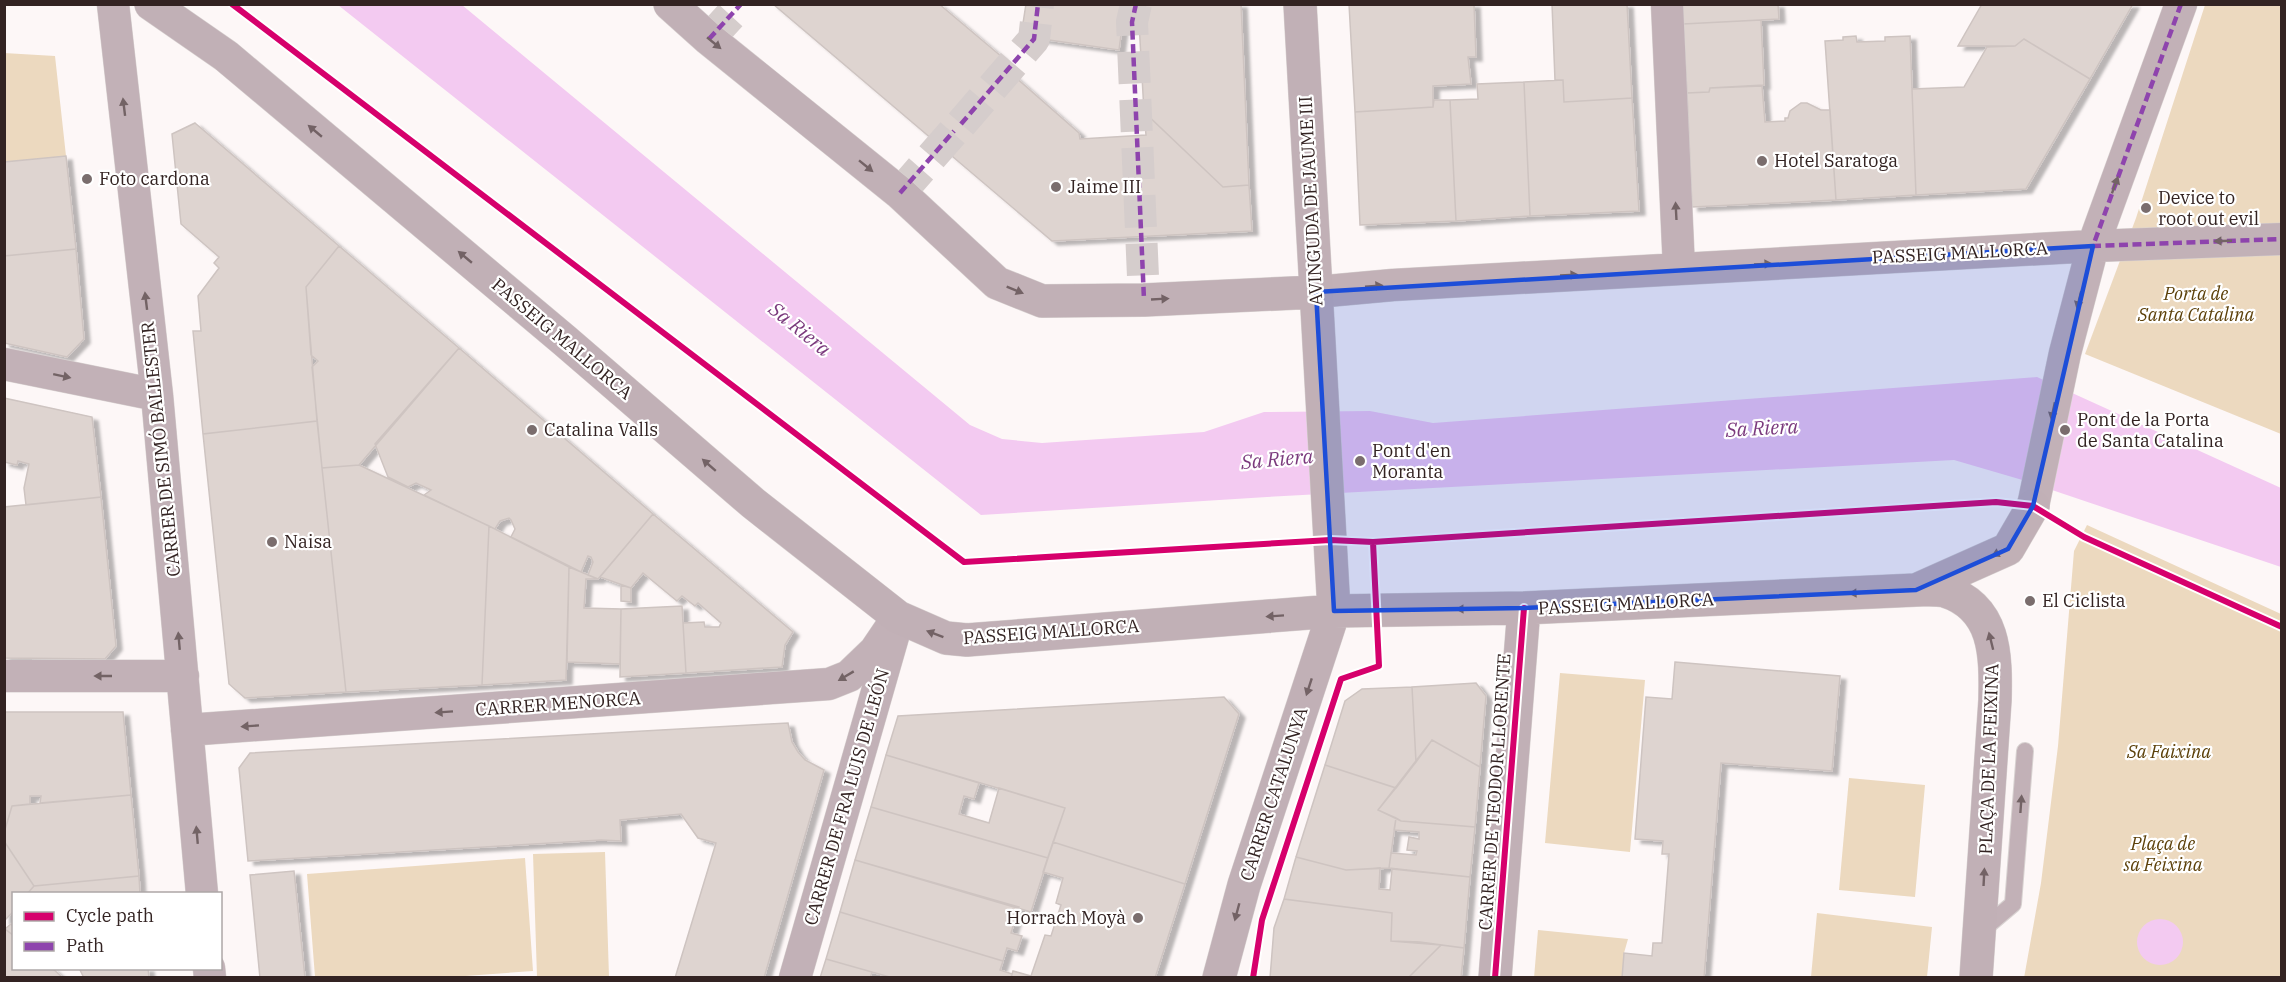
<svg xmlns="http://www.w3.org/2000/svg" width="2286" height="982" viewBox="0 0 2286 982" font-family="'IBM Plex Serif',serif">
<defs>
<filter id="shadow"><feDropShadow dx="6" dy="4" stdDeviation="1.5" flood-color="#0004"/></filter>
</defs>
<rect width="100%" height="100%" fill="#fdf7f7"/>
<path fill="#ecd9bf" d="M2205,5H2281V434L2085,354L2136,218Z
M4,53L55,56L66,156L5,162Z
M2087,525L2281,614V977L2024,978L2041,883L2058,746L2074,551Z
M1560,673L1645,680L1630,852L1545,843Z
M1849,778L1925,785L1915,897L1839,890Z
M605,852L609,977H537L533,854Z
M525,858L533,971L438,978L315,977L307,874Z
M1817,913L1932,927L1927,977H1811Z
M1538,930L1628,939L1624,953L1622,977L1534,978Z"/>
<path fill="#f3caf1" d="M338,5H462L970,425L1002,439L1042,443L1204,432L1264,412L1370,411L1433,423L2037,377L2281,488V567L2019,479L1954,460L1267,497L981,515Z
M2137 942a23 23 0 1 1 46 0a23 23 0 1 1-46 0Z"/>
<path fill="#ded4d0" stroke="#cec4c1" stroke-width="1.5" filter="url(#shadow)" d="M773,4H939L1002,57L998,62L1079,133L1080,139L1146,135L1144,112L1223,187L1249,185L1252,231L1052,241Z
M1026,4H1125L1119,50L1021,36Z
M1146,4H1241L1249,185L1223,187L1144,112L1139,22Z
M1349,4H1474L1476,57H1468L1471,84L1433,86V107L1355,112Z
M1552,4H1627L1632,98L1564,102L1563,80H1555Z
M1682,4H1778L1779,19L1683,24Z
M1982,4H2133L2090,79L2024,39L2015,46H1958Z
M1761,20L1764,85L1710,88L1709,92L1687,93L1683,24Z
M1856,36L1857,42L1885,41V37L1910,36L1916,195L1836,200L1825,41L1843,40V37Z
M2024,39L2090,79L2026,189L1916,195L1912,89L1964,87L1987,47L2015,46Z
M1563,80L1564,102L1632,98L1639,211L1530,216L1524,82Z
M1524,82L1530,216L1456,221L1450,100L1478,99L1477,84Z
M1762,86L1765,122L1785,121V118H1788L1790,111L1801,103H1807L1821,110H1830L1836,200L1692,207L1687,93L1709,92L1710,88Z
M1434,100H1450L1456,221L1360,225L1355,112L1433,107Z
M195,123L339,246L306,287L317,421L203,434L193,331H201L198,296L219,268L214,263L219,257L181,224L172,134Z
M66,156L76,249L4,256V162Z
M339,246L459,348L359,465L322,468L312,367L318,361L311,355L306,287Z
M76,249L84,339L67,357L4,343V256Z
M459,348L653,514L598,579L588,575L593,562L591,557L588,556L581,572L511,537L515,529L511,520L509,518L500,521L495,529L424,495L431,490L416,483L408,487L388,477L375,444Z
M4,398L92,417L101,497L26,505L24,488L29,464L18,461L17,465L4,462Z
M317,421L346,692L245,698L229,684L203,434Z
M359,465L489,526L482,685L346,692L322,468Z
M101,497L116,646L105,659L4,658V507Z
M653,514L793,632L785,645L782,667L686,673L683,623L704,622L705,627H719L721,623L698,603L695,606L682,596L677,601L643,573L631,588L600,577Z
M489,526L569,567L566,680L482,685Z
M569,567L598,579H586L584,608L621,609L620,664L567,662Z
M621,585L631,588V602L621,601Z
M682,606L686,673L620,677L621,609Z
M1675,662L1840,676L1832,771L1721,763L1704,978H1622L1624,953L1652,956L1653,943H1662L1669,854H1662L1663,841L1635,839L1646,697L1672,699Z
M1476,683L1486,696L1480,767L1432,740L1416,762L1412,687Z
M1412,687L1416,762L1396,788L1325,765L1345,701L1362,689Z
M1224,697L1239,714L1185,884L1053,842L1065,808L886,755L898,716Z
M4,712H123L131,795L40,803L41,796H30V804L12,806L4,833Z
M788,723L792,742L798,752L805,760L824,770L764,978H675L716,843L698,838L681,814L620,820L621,841L601,840L248,861L239,768L250,753Z
M1432,740L1480,767L1475,827L1401,821L1378,810Z
M886,755L979,783L974,799L964,796L959,814L989,823L999,788L1065,808L1048,858L871,807Z
M1325,765L1396,788L1378,810L1396,818L1389,868L1346,870L1296,857Z
M131,795L139,876L34,886L4,841V833L12,806Z
M871,807L1048,858L1031,912L855,860Z
M1396,818L1401,821L1475,827L1470,877L1389,868L1391,853L1416,855L1417,851L1407,850L1409,837L1419,839V832L1394,830Z
M4,841L34,886L27,894H14V911L4,921Z
M1053,842L1185,884L1155,978H1011L1013,971L1031,976L1045,935L1051,936L1061,905L1056,903L1063,878L1043,872Z
M1296,857L1346,870L1380,868L1379,889L1390,890L1392,869L1470,877L1464,948L1420,942L1391,941L1392,913L1284,899Z
M855,860L1019,907L1011,933L1022,936L1017,951L1007,948L1003,961L840,912Z
M294,871L305,978H260L250,875Z
M139,876L140,894H27L34,886Z
M1284,899L1392,913L1391,941L1441,945L1408,978H1270L1274,928Z
M840,912L1003,961L1000,970L1012,974L1011,978H893L826,959Z
M11,924L14,927V936L5,929Z
M4,928L14,936V968H52L63,978H4Z
M1441,945L1464,948L1461,978H1408Z
M826,959L872,972L870,978H820Z
M79,968H148L149,978H84Z"/>
<g fill="none" stroke-linecap="round" stroke-linejoin="round">
<path stroke="#d5cdcc" stroke-width="32" stroke-dasharray="32 16" stroke-linecap="butt" d="M1136,4L1132,22L1144,300
M709,39L741,4
M961,124L1034,39L1038,4
M900,193L954,131"/>
<g stroke="#d8d2d1" stroke-width="18">
<path id="lane" d="M1981,931L2013,904L2025,751"/>
</g>
<g stroke="#d8d2d1" stroke-width="33">
<path id="street" d="M113,4L157,395L202,894
M1667,4L1679,269
M2181,4L2093,246L2282,239
M1316,292L1393,285L2093,246L2065,353L2033,506
M4,364L157,395
M4,676H183
M187,730L829,684L849,676L875,651L898,617
M209,968L210,978
M795,978L894,633"/>
</g>
<g stroke="#d8d2d1" stroke-width="34">
<path id="secondary" d="M151,4L226,56L564,340L753,503L898,617L946,638L967,640L1334,611L1524,608L1916,590L2008,549L2033,506
M670,4L709,39L900,193L997,283L1042,301L1144,300L1316,292
M1916,590C1925,590 1936,589 1945,591C1996,607 1996,655 1995,700L1976,978
M1219,978L1244,885L1334,611L1300,4
M1495,978L1524,608"/>
</g>
<use href="#lane" stroke="#c2b1b7" stroke-width="16"/>
<use href="#street" stroke="#c2b1b7" stroke-width="32"/>
<use href="#secondary" stroke="#c1b0b6" stroke-width="33"/>
<path stroke="#8e44ad" stroke-width="4.5" stroke-dasharray="9 4.5" stroke-linecap="butt" d="M1136,4L1132,22L1144,300
M2181,4L2093,246L2282,239
M709,39L741,4
M961,124L1034,39L1038,4
M900,193L954,131"/>
<g stroke="#fff" stroke-width="10">
<path id="cycleway" d="M232,4L964,562L1330,540L1373,542L1996,502L2033,506L2084,537L2282,627
M1253,978L1262,920L1341,679L1379,666L1373,542
M1495,978L1524,608"/>
</g>
<use href="#cycleway" stroke="#d6006c" stroke-width="6"/>
</g>
<defs><path id="oneway-solid" d="M-6-.8H1V-3.2L6.5 0L1 3.2V.8H-6Z" transform="scale(1.5)"/></defs>
<g fill="#736265">
<use href="#oneway-solid" transform="translate(714 43) rotate(39)"/>
<use href="#oneway-solid" transform="translate(315 131) rotate(-140)"/>
<use href="#oneway-solid" transform="translate(866 166) rotate(39)"/>
<use href="#oneway-solid" transform="translate(465 257) rotate(-140)"/>
<use href="#oneway-solid" transform="translate(1015 290) rotate(22)"/>
<use href="#oneway-solid" transform="translate(1160 299) rotate(-3)"/>
<use href="#oneway-solid" transform="translate(709 465) rotate(-139)"/>
<use href="#oneway-solid" transform="translate(2000 552) rotate(154)"/>
<use href="#oneway-solid" transform="translate(1858 593) rotate(177)"/>
<use href="#oneway-solid" transform="translate(1465 609) rotate(179)"/>
<use href="#oneway-solid" transform="translate(1275 616) rotate(176)"/>
<use href="#oneway-solid" transform="translate(935 634) rotate(-159)"/>
<use href="#oneway-solid" transform="translate(1991 641) rotate(-104)"/>
<use href="#oneway-solid" transform="translate(1309 687) rotate(108)"/>
<use href="#oneway-solid" transform="translate(1984 877) rotate(-87)"/>
<use href="#oneway-solid" transform="translate(1237 912) rotate(105)"/>
</g>
<g fill="#736365">
<use href="#oneway-solid" transform="translate(124 107) rotate(-97)"/>
<use href="#oneway-solid" transform="translate(2115 185) rotate(-70)"/>
<use href="#oneway-solid" transform="translate(1676 211) rotate(-93)"/>
<use href="#oneway-solid" transform="translate(2223 241) rotate(178)"/>
<use href="#oneway-solid" transform="translate(1763 264) rotate(-3)"/>
<use href="#oneway-solid" transform="translate(1569 275) rotate(-3)"/>
<use href="#oneway-solid" transform="translate(1374 286) rotate(-5)"/>
<use href="#oneway-solid" transform="translate(2079 300) rotate(104)"/>
<use href="#oneway-solid" transform="translate(146 301) rotate(-97)"/>
<use href="#oneway-solid" transform="translate(62 376) rotate(12)"/>
<use href="#oneway-solid" transform="translate(2053 411) rotate(102)"/>
<use href="#oneway-solid" transform="translate(179 641) rotate(-95)"/>
<use href="#oneway-solid" transform="translate(103 676) rotate(180)"/>
<use href="#oneway-solid" transform="translate(846 676) rotate(149)"/>
<use href="#oneway-solid" transform="translate(444 712) rotate(176)"/>
<use href="#oneway-solid" transform="translate(250 726) rotate(176)"/>
<use href="#oneway-solid" transform="translate(2021 804) rotate(-86)"/>
<use href="#oneway-solid" transform="translate(197 835) rotate(-95)"/>
</g>
<path fill="#1d4ed8" fill-opacity="0.2" stroke="#1d4ed8" stroke-width="4.5" stroke-linejoin="round" d="M2093,246L2033,506L2008,549L1916,590L1524,608L1334,611L1316,292Z"/>
<g fill="#7a6d6d" stroke="#fff" stroke-width="2">
<circle cx="1762" cy="161" r="6"/>
<circle cx="87" cy="179" r="6"/>
<circle cx="1056" cy="187" r="6"/>
<circle cx="2146" cy="208" r="6"/>
<circle cx="532" cy="430" r="6"/>
<circle cx="2065" cy="430" r="6"/>
<circle cx="1360" cy="461" r="6"/>
<circle cx="272" cy="542" r="6"/>
<circle cx="2030" cy="601" r="6"/>
<circle cx="1138" cy="918" r="6"/>
</g>
<g text-anchor="middle" stroke-width="4.5" stroke-linejoin="round" paint-order="stroke">
<g font-size="18" fill="#332322" stroke="#fff" text-anchor="start">
<text x="1774" y="167">Hotel Saratoga</text>
<text x="99" y="185">Foto cardona</text>
<text x="1068" y="193">Jaime III</text>
<text x="2158" y="204">Device to<tspan x="2158" dy="21">root out evil</tspan></text>
<text x="2077" y="426">Pont de la Porta<tspan x="2077" dy="21">de Santa Catalina</tspan></text>
<text x="544" y="436">Catalina Valls</text>
<text x="1372" y="457">Pont d'en<tspan x="1372" dy="21">Moranta</tspan></text>
<text x="284" y="548">Naisa</text>
<text x="2042" y="607">El Ciclista</text>
<text x="1126" y="924" text-anchor="end">Horrach Moyà</text>
</g>
<g font-size="18" fill="#332322" stroke="#fff">
<text transform="translate(1311 201) rotate(-93)" y="6">AVINGUDA DE JAUME III</text>
<text transform="translate(1960 253) rotate(-3)" y="6">PASSEIG MALLORCA</text>
<text transform="translate(562 339) rotate(40)" y="6">PASSEIG MALLORCA</text>
<text transform="translate(161 449) rotate(-96)" y="6">CARRER DE SIMÓ BALLESTER</text>
<text transform="translate(1626 604) rotate(-3)" y="6">PASSEIG MALLORCA</text>
<text transform="translate(1051 632) rotate(-4)" y="6">PASSEIG MALLORCA</text>
<text transform="translate(558 704) rotate(-4)" y="6">CARRER MENORCA</text>
<text transform="translate(1989 759) rotate(-88)" y="6">PLAÇA DE LA FEIXINA</text>
<text transform="translate(1495 792) rotate(-86)" y="6">CARRER DE TEODOR LLORENTE</text>
<text transform="translate(1274 794) rotate(-72)" y="6">CARRER CATALUNYA</text>
<text transform="translate(847 797) rotate(-74)" y="6">CARRER DE FRA LUIS DE LEÓN</text>
</g>
<g font-size="18" font-style="italic" fill="#5c4009" stroke="#fff">
<text x="2196" y="300">Porta de<tspan x="2196" dy="21">Santa Catalina</tspan></text>
<text x="2169" y="758">Sa Faixina</text>
<text x="2163" y="850">Plaça de<tspan x="2163" dy="21">sa Feixina</tspan></text>
</g>
<g font-size="20" font-style="italic" fill="#7b3a7d" stroke="#fff">
<text transform="translate(800 329) rotate(39)" y="7">Sa Riera</text>
<text transform="translate(1762 428) rotate(-3)" y="7">Sa Riera</text>
<text transform="translate(1277 459) rotate(-5)" y="7">Sa Riera</text>
</g>
</g>
<rect width="2286" height="982" fill="none" stroke="#332322" stroke-width="12"/>
<rect x="12" y="892" width="210" height="78" fill="#ffffff" stroke="#ada7a7" stroke-width="1.5"/>
<rect x="24" y="912" width="30" height="9" fill="#d6006c" stroke="#ada7a7" stroke-width="1.5"/>
<text x="66" y="922" font-size="18" fill="#332322">Cycle path</text>
<rect x="24" y="942" width="30" height="9" fill="#8e44ad" stroke="#ada7a7" stroke-width="1.5"/>
<text x="66" y="952" font-size="18" fill="#332322">Path</text>
</svg>
